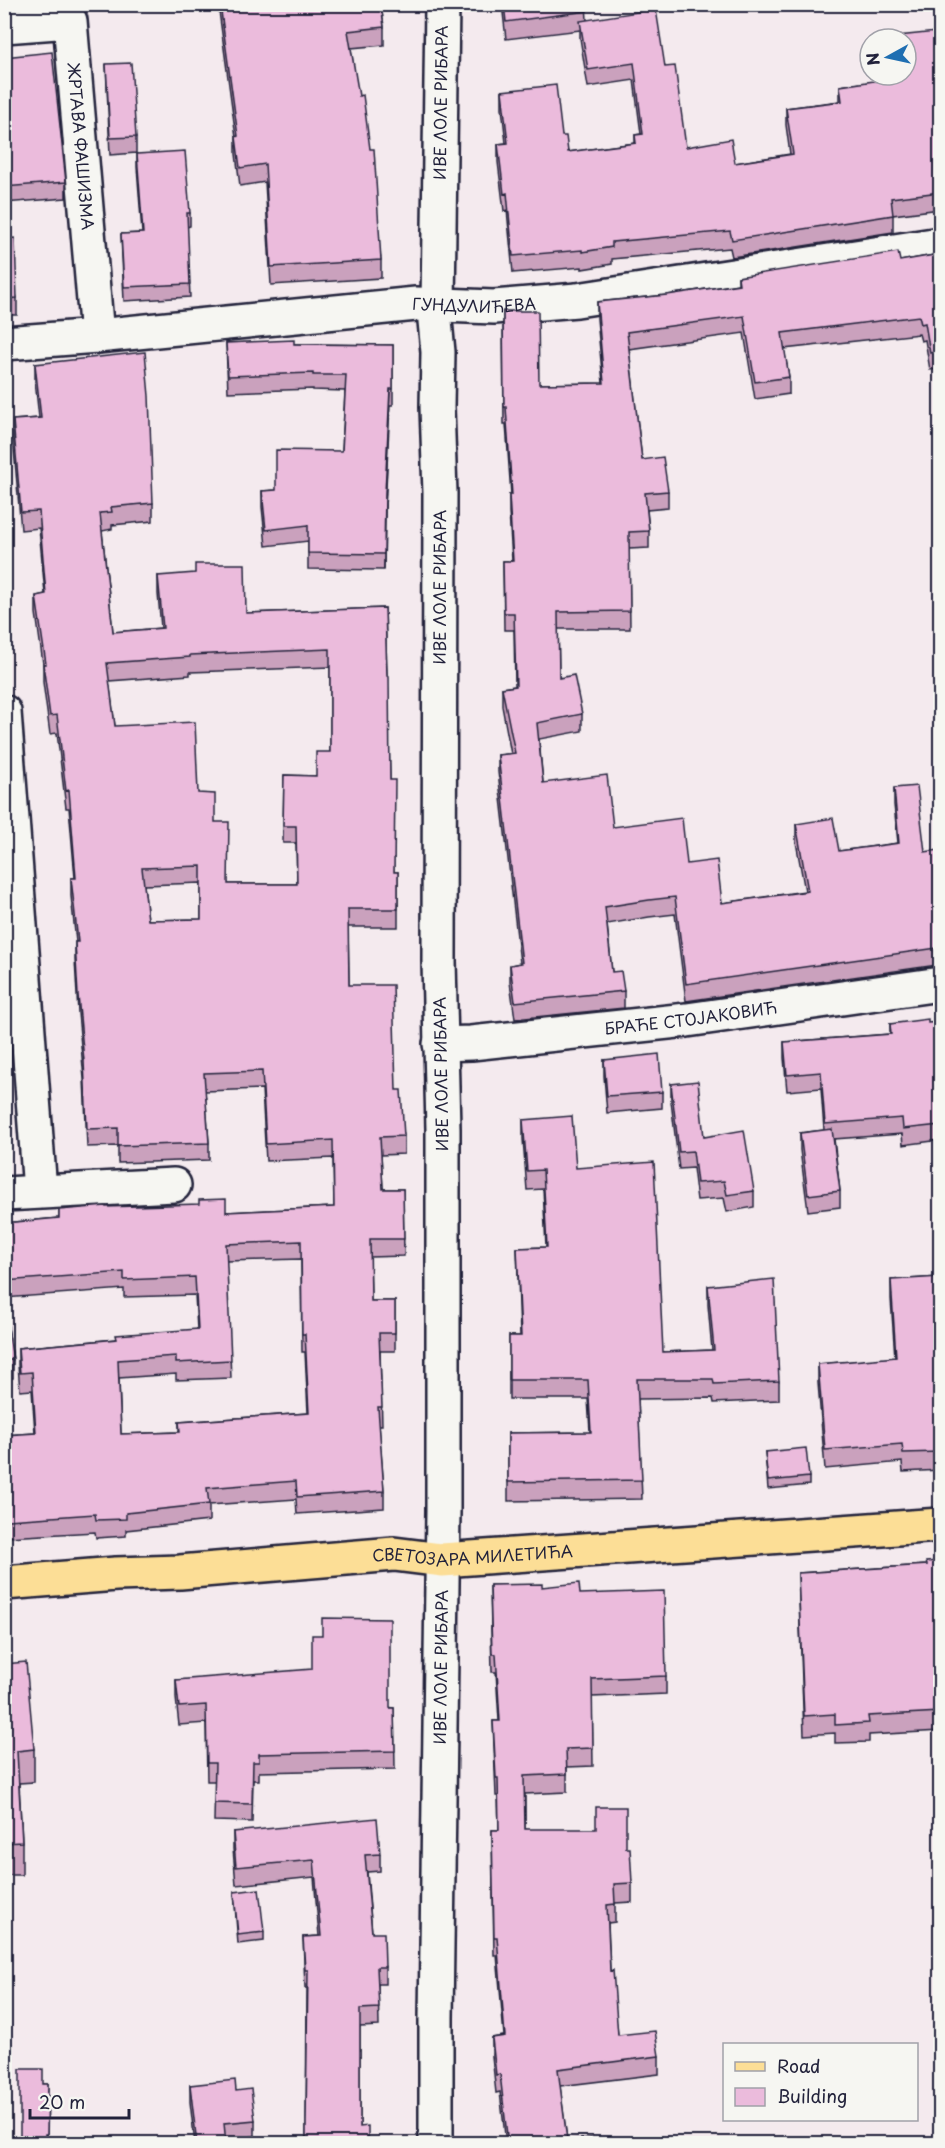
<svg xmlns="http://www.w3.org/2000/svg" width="945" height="2148" viewBox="0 0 945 2148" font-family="'Playpen Sans',sans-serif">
<rect width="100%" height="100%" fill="#f4eaee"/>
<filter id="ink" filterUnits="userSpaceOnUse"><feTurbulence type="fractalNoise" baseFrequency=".0167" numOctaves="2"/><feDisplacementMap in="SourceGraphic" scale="12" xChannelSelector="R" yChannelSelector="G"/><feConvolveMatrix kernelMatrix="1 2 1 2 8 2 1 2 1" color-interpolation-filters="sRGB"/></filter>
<g filter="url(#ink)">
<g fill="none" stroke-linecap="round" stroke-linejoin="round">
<g stroke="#22223b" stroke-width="38">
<g id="minor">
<path id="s1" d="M4,26L70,21L97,336"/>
<path id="s2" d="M4,343L97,336L416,304L494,307L577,300L940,244"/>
<path d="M4,712L40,1191"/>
<path id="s3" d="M440,1044L471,1043L687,1020L940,984"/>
<path d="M4,1194L174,1185"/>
<path id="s4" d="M436,2144V2018L443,1511V1129L439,961L440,493L437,407L438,352L435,321L438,305L442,4"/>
</g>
</g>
<g stroke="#22223b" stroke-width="38">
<g id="major">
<path id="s5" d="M4,1583L116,1574L180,1572L394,1554L442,1560L940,1525"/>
</g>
</g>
<use href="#minor" stroke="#f6f6f2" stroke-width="33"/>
<use href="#major" stroke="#fcde96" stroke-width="33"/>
</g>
<path fill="#caa1bd" stroke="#22223b" stroke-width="1.5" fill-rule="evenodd" d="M218,4H381L384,27V45L351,48L381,260V278L271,285L265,182L240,186L236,154V137Z
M502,4H586L587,20L665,67L686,147L735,163L790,154L786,125V108L840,101V86L900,78V75H906L940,61V209L893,215V232L732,257L730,248L612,259V264L582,269V267L513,273L507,210L504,211L498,162V144L506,143L502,108V91L562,136L568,152L635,143V135L641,134L634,80L588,87L580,38V30L506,39Z
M4,57L66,182V198L4,203Z
M106,64L136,137V153L110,155Z
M137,154L190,213V226L187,227L190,297L124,301L121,234L142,233L137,167Z
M4,239L17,298V315H4Z
M940,254V369L930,370L925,340L921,341L919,334L784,349L789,377V394L755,399L744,333L629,349L642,460L668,491V508L647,510L649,531V548L629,549L630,629H558L559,678L582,714V731L539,739L543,783L613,827L687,864L722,903L805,891L796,842V824L839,851L898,843L894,805V788L925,852L940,850V966L937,965L686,1001L675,914L649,917L607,924L612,972L624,991V1008L515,1019L510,982V965L520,963L498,772V755L511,754L502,706V688L515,686L514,630H504L503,561H512L509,512V495H511L506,424H504L503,311L539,384L603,383L597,319V302L667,295L738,284V277L900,261Z
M226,343L393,345V405H390L385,508L384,570L308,569V541L266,546L262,507V491L276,490L342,451L345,391L313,390V389L228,392Z
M35,364L153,503V521L112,525V529L102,531L113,632L161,628L158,594V576L246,613L385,608L390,780L394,872H398V927H348L349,985L396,1090L404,1136V1154L381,1155L383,1189H403L404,1256L370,1257L371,1301H395V1351H380L382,1425H379L384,1491V1508L297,1514L296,1499L209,1505V1521L126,1530V1536L96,1538L95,1532L8,1537V1541H4V1435L35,1433L32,1390L20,1391L18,1365V1348L116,1339L197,1330L195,1295L124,1297V1289L4,1298V1223L59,1218V1210L106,1207L226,1212L334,1207L333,1158L266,1161L262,1089L205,1091L209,1143V1160L118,1163V1146L87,1147L84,1079L78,1013L75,960V942H76L71,896V878H75L69,808H66L57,733L50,734L43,682V664L36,613V596L45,594L39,528L21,530L13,438V420L39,418L35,381ZM330,667V752L316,776L284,775L283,843H296L297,884H228L215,822L198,793L115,726L109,681L190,675V672ZM201,883V919L148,920L144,885ZM301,1259L302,1352H305L308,1413L179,1422V1432L121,1434L119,1378L176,1374V1380L231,1378L226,1261Z
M940,1022V1140L903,1145L902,1134L834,1139L840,1191V1207L808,1211L800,1150V1133L824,1130L821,1088L787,1091L784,1058V1042L890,1034V1024Z
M604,1060L662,1092V1108L607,1113L604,1076Z
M671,1084L704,1137L754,1191V1207L727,1212L724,1198L697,1200L693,1168L679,1169L671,1101Z
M523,1120L576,1168L663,1352L712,1350L708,1305V1286L779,1381V1400L714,1403L713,1398L638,1399L642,1499L508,1501V1433L590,1432L588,1399H509V1336H520L517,1248L546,1247L543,1189L527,1190L523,1139Z
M940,1277V1470L903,1472L902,1462L825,1469L818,1383V1364L895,1358L891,1299V1280Z
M4,1301L13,1360V1378H4Z
M765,1452L809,1477V1485L768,1489Z
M940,1561V1731L869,1735V1742L835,1743V1733L804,1735L798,1573L927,1565Z
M490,1585L542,1587L580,1594L666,1676V1694L592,1697L593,1766L567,1767V1792L525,1794V1829L626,1848L632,1883V1902L615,1903V1922L608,1923L610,1971L618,2035L659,2056V2074L560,2086L567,2140L593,2144H506L500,2092L496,2093L492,2056V2038L504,2036L497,1955H494L492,1830H499L498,1796H496L493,1721H499L496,1672H492Z
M4,1664L34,1749V1782L19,1783L22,1842V1875H4Z
M176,1680L394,1708L395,1769L259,1772V1780H253L252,1822L214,1821L215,1781H207L206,1723L179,1725L176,1698Z
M233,1832L380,1854V1871L367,1872L372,1933L385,1967V1984H378L379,2026L360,2027V2127L368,2144H306L307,1988H305L303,1937L319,1936L314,1877L236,1885L233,1849Z
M234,1892L264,1932V1941L238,1944Z
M43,2084H48L47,2144H20Z
M190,2085L236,2091L255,2120V2136L225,2140L226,2144H195L190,2102Z"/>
<path fill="#a4839a" stroke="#22223b" stroke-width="1.5" d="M390,389L385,508L384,570L385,493Z"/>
<path fill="#ebbbdc" stroke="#22223b" stroke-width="1.5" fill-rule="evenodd" d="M220,4H381L384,27L348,31L359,96L363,95L370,149H374L381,260L271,267L265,164L240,168L236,137L238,136Z
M504,4H586L587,11L506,22Z
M656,9L665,67L675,66L686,147L731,139L735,163L793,154L786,108L842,101L840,86L902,77L901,75H906V39H898V36L936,32L939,61H940V192L891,198L893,215L732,240L730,231L612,242V247L582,252V250L513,256L507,193L504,194L498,144L508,143L502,91L556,85L562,136H566L568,152L636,143L635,135L643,134L634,63L588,70L580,21Z
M52,52L66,182L4,187V57Z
M131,63L136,137L110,138L106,64Z
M185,151L190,213H187L190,284L124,287L121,234L143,233L137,154Z
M15,238L17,298L4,299V239Z
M898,252L900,261L940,254V351L930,353L925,323L921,324L919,316L782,333L789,377L755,382L744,316L627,332L642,460L663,457L668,491L645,493L649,531L629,532L630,611L558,612L559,678L574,675L582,714L537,723L543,783L607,775L613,827L682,818L687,864L717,860L722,903L808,891L796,824L833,818L839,851L899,843L894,788L917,786L925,852L940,850V949L937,948L686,984L675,897L649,900L605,907L612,972L621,971L624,991L515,1002L510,965L522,963L498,755L515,753L502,688L516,686L514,613H504L503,561H513L509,495H512L506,407H504L503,311H538L539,384L604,383L597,302L667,295L739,284L738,277Z
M294,340V344L393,345V389H390L385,493L384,554L308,553V525L266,530L262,491L276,490V450L342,451L346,375H313V373L228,376L226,343Z
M145,352L149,396L153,503L111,507L112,512L100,513L113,632L163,628L158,576L195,573V564H245L246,613L385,608L387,676H389L390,780H395L394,872H398V909H348L349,985H393L396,1090H401L404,1136L380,1137L383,1189H403L404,1239H370L371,1301H395V1333H379L382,1407H378L384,1491L297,1497L296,1481L207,1488L209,1504L126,1513V1519L96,1520L95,1514L8,1520V1523H4V1435L36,1433L32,1372L20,1373L18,1348L117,1339L116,1335L198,1329L195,1277L124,1280V1272L4,1281V1223L59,1218V1210L106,1206V1207L199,1204V1200L226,1199V1212L334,1207L333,1140L266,1144L262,1071L204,1073L209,1143L118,1146V1128L87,1129L84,1061L78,995L75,942H78L71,878H76L69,790L66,791L57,715L50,716L43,664H46L36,596L46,594L39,511L21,512L13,420L41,418L35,364ZM330,649V752H316V776L284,775L283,826H296L297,884H228L229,822H215V794L198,793L195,722L115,726L107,663L190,657V655ZM201,866V919L148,920L142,868ZM301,1241L302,1334H305L309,1413L179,1422L180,1432L121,1434L118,1360L176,1356V1363L231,1360L226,1244Z
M928,1019V1023L940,1022V1125L903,1129L902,1118L825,1124L821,1072L787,1075L784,1042L891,1034L890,1024Z
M659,1054L662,1092L607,1096L604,1060Z
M698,1081L704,1137L744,1130L754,1191L727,1195L724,1181L697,1183L693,1151L679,1152L671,1084Z
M572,1116L576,1168L654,1162L663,1352L714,1350L708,1286L774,1279L779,1381L714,1384L713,1379H637L642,1480L508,1482V1433L591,1432L588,1380H509V1336H521L517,1248L547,1247L543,1170L527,1171L523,1120Z
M832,1129L840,1191L808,1195L800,1133Z
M940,1277V1452L903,1453L902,1444L825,1450L818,1364L896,1357L891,1280Z
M4,1301L13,1360H4Z
M806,1448L809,1477L768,1481L765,1452Z
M940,1561V1712L868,1716L869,1723L835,1725V1714L804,1716L798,1573L927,1565L926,1562Z
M579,1583L580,1594L664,1591L666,1676L592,1679L593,1748L566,1749L567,1774L524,1776L525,1829H596V1807H626V1848H630L632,1883L614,1884L615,1904L607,1905L610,1971L613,1970L618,2035L655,2031L659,2056L558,2069L567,2140L592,2138L593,2144H508L500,2074L496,2075L492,2038L505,2036L497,1937H494L492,1830H499L498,1778H496L493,1721H500L496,1654H492L490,1585L542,1584V1587Z
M322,1618L390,1619V1708H394L395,1751L259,1754V1762H253L252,1804L214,1803L215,1763H207L206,1705L179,1707L176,1680L312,1669V1635H322Z
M26,1662L34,1749L17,1751L22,1842L4,1843V1664Z
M377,1818L380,1854L365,1855L372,1933H384L385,1967H377L379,2008L360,2009V2127L368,2126V2144H306V2122L308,1970H305L303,1937L321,1936L314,1860L236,1867L233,1832Z
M259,1889L264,1932L238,1935L234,1892Z
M20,2069H43V2084H48L47,2134H45V2144H20Z
M235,2080L236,2091L251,2089L255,2120L224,2123L226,2144H197L190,2085Z"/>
</g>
<g text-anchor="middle" stroke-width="6" stroke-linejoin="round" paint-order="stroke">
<g font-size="16" fill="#22223b" stroke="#f6f6f2">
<text dy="6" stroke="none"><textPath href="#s4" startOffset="2042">ИВЕ ЛОЛЕ РИБАРА</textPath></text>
<text dy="6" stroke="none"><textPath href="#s1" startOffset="192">ЖРТАВА ФАШИЗМА</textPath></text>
<text dy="6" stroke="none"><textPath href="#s2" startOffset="472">ГУНДУЛИЋЕВА</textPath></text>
<text dy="6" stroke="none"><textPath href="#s4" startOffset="1557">ИВЕ ЛОЛЕ РИБАРА</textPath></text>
<text dy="6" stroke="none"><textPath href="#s3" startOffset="252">БРАЋЕ СТОЈАКОВИЋ</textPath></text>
<text transform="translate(441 1074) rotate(-91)" y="6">ИВЕ ЛОЛЕ РИБАРА</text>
<text dy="6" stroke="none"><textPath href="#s5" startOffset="470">СВЕТОЗАРА МИЛЕТИЋА</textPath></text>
<text dy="6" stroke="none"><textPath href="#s4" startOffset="477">ИВЕ ЛОЛЕ РИБАРА</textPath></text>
</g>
</g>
<rect width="945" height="2148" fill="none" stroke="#f6f6f2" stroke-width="24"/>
<rect x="12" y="12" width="921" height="2124" fill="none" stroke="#22223b" stroke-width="2" filter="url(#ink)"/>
<rect x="723" y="2043" width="195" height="78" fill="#f6f6f2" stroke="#a1a1a9" stroke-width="1.5"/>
<rect x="735" y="2062" width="30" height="9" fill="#fcde96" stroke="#a1a1a9" stroke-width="1.5"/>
<text x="777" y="2073" font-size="18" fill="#22223b">Road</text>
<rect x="735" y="2088" width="30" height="18" fill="#ebbbdc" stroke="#a1a1a9" stroke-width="1.5"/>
<text x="777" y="2103" font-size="18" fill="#22223b">Building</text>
<g transform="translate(888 57) rotate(262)"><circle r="28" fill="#f6f6f2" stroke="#a1a1a9" stroke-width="1.5"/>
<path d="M0-4.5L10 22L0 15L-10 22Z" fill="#1f6fb2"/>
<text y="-9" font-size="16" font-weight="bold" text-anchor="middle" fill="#22223b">N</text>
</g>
<path d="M30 2109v9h99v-9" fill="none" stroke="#22223b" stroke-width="3"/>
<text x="39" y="2109" font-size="18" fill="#22223b" stroke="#f6f6f2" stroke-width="4.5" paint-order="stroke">20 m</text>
</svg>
